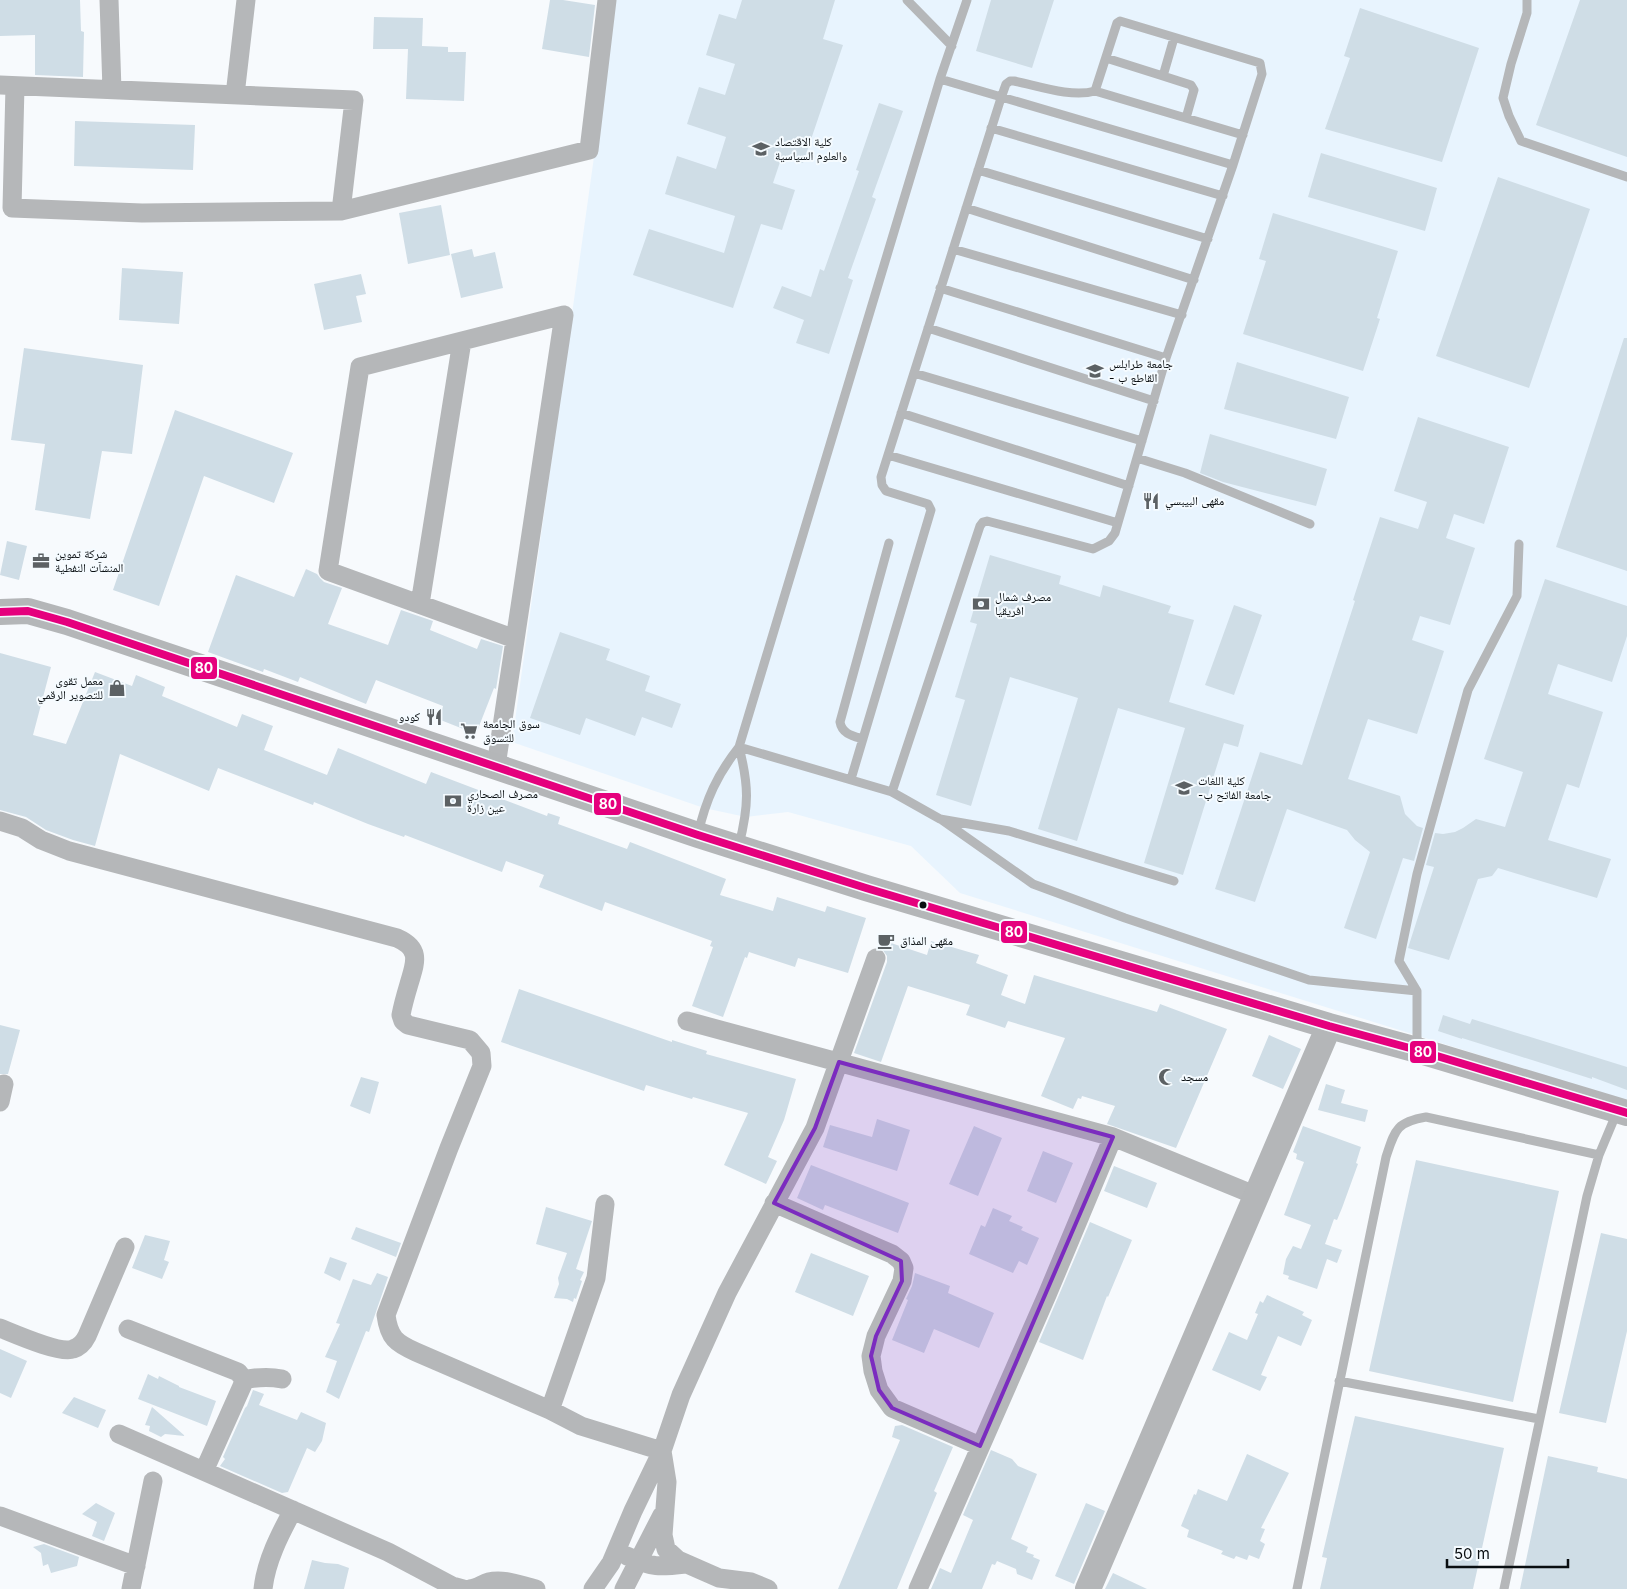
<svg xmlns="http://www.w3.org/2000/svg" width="1627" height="1589" viewBox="0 0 1627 1589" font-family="Inter,'Noto Naskh Arabic',sans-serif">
<rect width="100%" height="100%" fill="#f7fafd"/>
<path fill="#e8f4fe" d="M616,0H1627V1101L960,893L911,846L788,812L746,817L704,808L512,742Z"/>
<path fill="#cfdde6" d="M0,0H80L81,31L84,32L83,77L35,75V35L0,36Z
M550,0H563L595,5L589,57L542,49Z
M742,0H835L823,39L843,45L803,163L782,156L773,183L795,190L782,230L761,224L733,308L633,275L649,229L724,253L735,216L665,194L677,156L716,169L726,137L687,124L699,87L725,95L735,64L706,55L719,14L736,19Z
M991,0H1054L1032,68L976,51Z
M1580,0H1627V157L1536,125Z
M1360,8L1479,48L1442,162L1325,129L1350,58L1344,56Z
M374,17L423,18L422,46L448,47V52H466L464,101L406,99L408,49H373Z
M879,103L903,111L872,197L876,199L848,278L853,280L829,354L796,343L804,320L773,308L782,286L811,297L820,269L824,271L859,171L856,170Z
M75,121L195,125L193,170L74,166Z
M1321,153L1437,188L1425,231L1308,197Z
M1498,177L1590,209L1529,388L1436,356Z
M441,205L450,255L408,264L399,213Z
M1273,213L1398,251L1377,318L1380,319L1363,371L1243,334L1266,261L1259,259Z
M472,249L474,257L495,252L503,288L461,298L451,254Z
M122,268L183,272L179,324L119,320Z
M361,274L366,294L356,296L362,322L324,330L314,284Z
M1624,338H1627V571L1556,547Z
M24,348L143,365L132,454L102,451L90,519L35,510L45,444L11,440Z
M1237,362L1349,397L1336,439L1224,409Z
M175,410L293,453L274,503L204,476L159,606L113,590Z
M1418,417L1509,447L1484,524L1454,514L1446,538L1475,548L1450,625L1420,616L1412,640L1444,651L1417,734L1368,719L1348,779L1400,796L1405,814L1417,826L1423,828L1414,861L1403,858L1376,939L1344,928L1370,852L1355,840L1347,830L1287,809L1255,902L1215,889L1260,752L1302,765L1355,601L1353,600L1380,517L1418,529L1427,502L1394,491Z
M1210,434L1327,469L1316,506L1223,482L1200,473Z
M7,541L27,546L19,580L0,575Z
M990,555L1061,576L1059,584L1100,597L1103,585L1171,606L1168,613L1194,620L1169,702L1244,725L1238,747L1224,743L1183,875L1144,863L1185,728L1118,708L1077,841L1038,829L1078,698L1010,677L971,806L936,795L965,700L955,697L977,624L970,622Z
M306,569L317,574L320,578L324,582L342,588L328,624L388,645L401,610L433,621L430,630L477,649L481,639L503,646L496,689L494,688L476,734L438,719L443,706L376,680L366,704L300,677L298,682L264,669L263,672L208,652L236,575L294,597Z
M1545,579L1627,606V636L1612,682L1558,664L1548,694L1603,712L1579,788L1567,784L1548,840L1611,859L1597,898L1498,868L1492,876L1478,879L1449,960L1408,948L1434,867L1426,865L1435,833L1443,834L1455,832L1463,828L1476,819L1505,827L1523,772L1484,759Z
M1234,605L1262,615L1234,695L1205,685Z
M560,632L610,649L606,660L650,676L645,691L681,704L672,728L642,717L635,736L586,718L580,735L530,718Z
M0,653L51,667L33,735L66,744L95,672L132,686L136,675L165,687L162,696L237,727L242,714L273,726L264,750L327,775L338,748L426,784L431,772L547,816L548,813L560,817L558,824L627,849L630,842L726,879L720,895L773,911L777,897L825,912L827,906L866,918L848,973L798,958L795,967L749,952L747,958L745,957L723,1017L692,1006L713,947L710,946L712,941L605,902L602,911L539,887L544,875L506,861L502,872L405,835L404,837L368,824L314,802L313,805L218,768L209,791L120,754L95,846L73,840L46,830L26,817L0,810Z
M885,941L927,955L931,941L979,955L976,963L1008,975L1001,995L1025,1004L1034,975L1157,1012L1160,1004L1227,1029L1176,1148L1107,1124L1115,1106L1082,1096L1081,1099L1078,1098L1073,1109L1041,1096L1065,1038L1008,1021L1005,1028L966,1015L970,1005L908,986L881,1062L854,1053L887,962V956L882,949Z
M519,989L672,1042V1040L707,1051L706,1054L796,1079L784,1120L768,1157L777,1161L766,1184L724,1165L748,1113L693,1097L692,1099L646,1085L644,1091L501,1042Z
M1443,1015L1470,1024L1472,1019L1627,1067V1090L1592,1077V1079L1462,1038V1039L1438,1031Z
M0,1025L20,1030L8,1074H0Z
M1269,1035L1301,1049L1283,1089L1252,1076Z
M361,1077L379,1082L370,1114L350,1106Z
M1326,1084L1345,1090L1341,1103L1368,1110L1365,1122L1318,1110Z
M877,1119L910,1130L897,1171L823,1147L830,1125L872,1137Z
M974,1126L1002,1138L978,1196L949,1184Z
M1303,1126L1361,1147L1356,1163L1358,1164L1342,1208L1337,1220L1334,1219L1325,1244L1342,1250L1337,1263L1327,1259L1317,1289L1288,1279L1289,1276L1283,1274L1286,1259L1293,1246L1301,1249L1311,1225L1284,1215L1304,1162L1296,1159L1297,1154L1293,1152Z
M1043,1151L1073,1163L1056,1203L1027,1191Z
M1416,1160L1559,1191L1513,1402L1369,1371Z
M811,1165L909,1203L898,1233L825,1205L823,1210L797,1198Z
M1114,1166L1157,1183L1147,1208L1104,1191Z
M546,1207L592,1221L576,1269L584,1272L580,1280L582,1281L576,1299L574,1298L573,1302L567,1299L554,1298L559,1284L558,1278L567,1253L536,1244Z
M993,1208L1012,1216L1009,1221L1023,1227L1021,1230L1039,1238L1027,1265L1019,1261L1013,1273L969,1254L981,1225L985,1227Z
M1090,1222L1132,1240L1108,1297L1107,1296L1083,1360L1039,1342Z
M356,1227L401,1243L396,1257L351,1239Z
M1601,1233L1627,1239V1331L1606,1423L1559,1413Z
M145,1235L170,1241L164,1260L169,1262L162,1279L132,1268Z
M811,1253L869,1276L853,1316L795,1292Z
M330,1257L347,1263L340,1281L324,1273Z
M377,1273L388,1277L369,1332L366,1331L339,1399L326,1392L337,1361L325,1357L340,1324L336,1323L353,1279L371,1285Z
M915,1273L950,1286L948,1293L994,1313L979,1348L934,1329L924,1353L892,1340L908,1300L906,1299L912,1286Z
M1267,1295L1304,1312L1302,1315L1312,1320L1301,1346L1278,1336L1261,1375L1267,1377L1260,1391L1212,1370L1229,1332L1247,1340L1258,1314L1255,1313L1260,1301L1263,1303Z
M0,1349L27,1361L11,1398L0,1393Z
M148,1374L158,1379L159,1376L179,1386V1387L216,1401L207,1426L138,1399Z
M253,1390L264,1394L259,1405L297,1420L301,1412L326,1423L322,1441L315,1452L307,1448L288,1492L282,1493L220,1466L225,1459L223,1457L245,1408L247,1406Z
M74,1397L106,1410L98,1428L62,1413Z
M152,1407L185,1436L165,1434L161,1437L149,1431L150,1426L145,1425Z
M1355,1416L1504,1448L1473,1589H1320L1327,1558L1322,1557Z
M902,1425L953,1447L934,1491L937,1493L897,1589H838L900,1440L892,1437L895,1426Z
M991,1450L1012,1459L1018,1466L1037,1474L1011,1539L1028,1547L1026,1552L1034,1555L1033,1557L1040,1560L1032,1580L1017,1574L1016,1569L997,1561L995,1565L992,1564L982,1589H931L940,1568L951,1573L973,1520L963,1515Z
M1247,1454L1289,1473L1261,1528L1265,1529L1260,1541L1265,1544L1259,1559L1249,1555L1247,1560L1236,1556L1234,1559L1221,1554L1223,1551L1187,1537L1189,1530L1181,1526L1194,1494L1196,1495L1198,1489L1227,1501Z
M1548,1456L1598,1467L1597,1472L1627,1479V1589H1520Z
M96,1503L115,1513L104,1541L92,1536L97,1522L82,1514Z
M1086,1503L1105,1511L1074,1584L1055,1576Z
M44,1544L79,1557L77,1566L51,1573L48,1564L43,1566L41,1553L33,1547Z
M312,1560L325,1563L338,1564L349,1568L344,1589H304Z
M1113,1573L1147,1589H1105Z"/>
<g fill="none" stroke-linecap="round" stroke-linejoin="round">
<path stroke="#b5b7b9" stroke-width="9" d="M907,0L952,46
M967,0L940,79L739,747L892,792L940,819L1009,831L1174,881
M1527,0V13L1511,64L1503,98L1509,116L1521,141L1627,177
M1174,38L1163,76L1191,85L1194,90L1186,118
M1106,58L1163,76
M940,79L1233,165
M1095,91L1243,135
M991,128L1223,196
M978,170L1208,239
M966,208L1194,280
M953,249L1182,315
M940,288L1166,358
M928,328L1154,401
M914,373L1142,441
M901,413L1129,486
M888,455L1118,523
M1137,458L1185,473L1310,524
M863,739C853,736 842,734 840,722L889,543
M851,779L931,510L928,504L886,491L882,485L881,477L1001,98L1006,84L1010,81H1014C1038,86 1072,98 1095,91L1117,23L1120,21L1260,63L1262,74L1233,165L1166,358L1115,533L1109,541L1093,549L987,521L983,522L980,526L892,792
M942,820L1033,884L1125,918L1309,980L1417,991
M698,834C706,799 717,775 739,747
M739,845C749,805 749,786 739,747
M1417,1048V991L1399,961L1417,874L1468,690L1517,596L1519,544
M1339,1381L1539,1419
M1297,1589L1386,1157C1395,1130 1396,1122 1426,1117L1599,1155
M1504,1589L1587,1196L1599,1155L1617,1112"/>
<path stroke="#b5b7b9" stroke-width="19" d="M109,0L112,90
M0,85L354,100L341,211
M15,86L12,208L142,213L341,211L589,150L607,0
M235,95L246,0
M420,604L462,341
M496,766L564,315L360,367L328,571L515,639
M0,821L22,828L41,840L69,851L397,938C422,949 415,963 409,984C406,994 403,1004 401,1015L403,1021L408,1025L470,1040L481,1053L482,1066L449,1148L386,1315C389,1338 396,1343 416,1352L550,1410L581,1426L662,1451
M687,1021L1113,1137L1257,1196
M0,1102L4,1084
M774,1203L892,1254L901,1261L904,1268L902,1281L876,1336L871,1356L873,1371L879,1390L892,1408L980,1446
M0,1328C15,1334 60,1354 73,1349C80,1347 84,1342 87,1336L125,1247
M128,1329L238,1372L242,1377L243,1384L204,1471
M243,1380C257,1377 268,1376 282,1379
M550,1410L596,1278L605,1204
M119,1434L388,1552L452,1586L463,1589
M662,1451L667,1482L663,1535L666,1549L678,1560L719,1578L751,1582L768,1589
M0,1516L136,1566
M627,1556C652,1568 660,1567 686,1564
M131,1589L153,1481
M263,1589C266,1561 280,1534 293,1510
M470,1589C477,1588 482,1584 489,1582C504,1578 522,1586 536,1589
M593,1589L611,1563L633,1511L662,1451L681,1395L727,1293L815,1128L876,958
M624,1589L662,1515
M918,1589L1047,1295L1113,1137"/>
<path stroke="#b4b6b8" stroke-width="26" d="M0,612L28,611L67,622L698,835L866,888L1329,1026L1417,1050L1627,1113
M1088,1589L1329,1026"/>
<g stroke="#f5fbff" stroke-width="11">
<path id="bus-1" d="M0,612L28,611L67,622L698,835L866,888L1329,1026L1417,1050L1627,1113"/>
</g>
<use href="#bus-1" stroke="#e5007d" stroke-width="8"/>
</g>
<path fill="#7b2cbf" fill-opacity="0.2" stroke="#7b2cbf" stroke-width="4" stroke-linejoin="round" d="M839,1062L1113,1137L980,1446L892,1408L879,1390L871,1356L876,1336L902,1281L901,1261L774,1203L815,1128Z"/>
<defs>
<g id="university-bare" transform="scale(1.35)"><path d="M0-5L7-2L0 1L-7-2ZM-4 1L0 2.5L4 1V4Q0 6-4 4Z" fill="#5c6164" stroke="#f5fbff" stroke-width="2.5" paint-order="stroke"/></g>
<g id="restaurant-bare" transform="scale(1.35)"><path d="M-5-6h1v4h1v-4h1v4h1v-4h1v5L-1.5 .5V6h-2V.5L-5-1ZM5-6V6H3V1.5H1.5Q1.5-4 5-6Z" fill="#5c6164" stroke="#f5fbff" stroke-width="2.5" paint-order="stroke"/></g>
<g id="office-bare" transform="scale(1.35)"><path d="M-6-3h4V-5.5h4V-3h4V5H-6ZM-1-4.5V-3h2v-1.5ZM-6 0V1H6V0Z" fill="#5c6164" stroke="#f5fbff" stroke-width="2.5" paint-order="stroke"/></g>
<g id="bank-bare" transform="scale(1.35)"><path d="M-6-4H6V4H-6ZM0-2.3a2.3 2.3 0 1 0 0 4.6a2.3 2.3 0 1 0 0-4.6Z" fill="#5c6164" stroke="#f5fbff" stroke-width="2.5" paint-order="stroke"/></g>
<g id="shop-bare" transform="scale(1.35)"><path d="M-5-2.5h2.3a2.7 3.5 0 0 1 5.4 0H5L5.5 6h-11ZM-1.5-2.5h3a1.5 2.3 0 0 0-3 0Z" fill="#5c6164" stroke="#f5fbff" stroke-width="2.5" paint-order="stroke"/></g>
<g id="supermarket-bare" transform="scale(1.35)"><path d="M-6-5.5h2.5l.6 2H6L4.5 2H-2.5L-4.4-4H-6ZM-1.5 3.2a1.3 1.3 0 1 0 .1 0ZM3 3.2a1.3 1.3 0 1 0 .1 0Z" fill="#5c6164" stroke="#f5fbff" stroke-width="2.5" paint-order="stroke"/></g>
<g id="cafe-bare" transform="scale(1.35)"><path d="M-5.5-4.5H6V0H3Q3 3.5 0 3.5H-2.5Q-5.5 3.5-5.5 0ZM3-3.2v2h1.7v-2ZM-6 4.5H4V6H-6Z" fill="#5c6164" stroke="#f5fbff" stroke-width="2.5" paint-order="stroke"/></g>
<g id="mosque-bare" transform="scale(1.35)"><path d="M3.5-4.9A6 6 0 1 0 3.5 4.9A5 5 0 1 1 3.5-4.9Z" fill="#5c6164" stroke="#f5fbff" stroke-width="2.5" paint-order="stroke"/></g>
</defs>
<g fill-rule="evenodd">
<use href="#university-bare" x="761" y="149"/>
<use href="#university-bare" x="1095" y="371"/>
<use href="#restaurant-bare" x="1151" y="501"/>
<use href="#office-bare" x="41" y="561"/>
<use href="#bank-bare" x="981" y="604"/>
<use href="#shop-bare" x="117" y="688"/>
<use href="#restaurant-bare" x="434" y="717"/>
<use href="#supermarket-bare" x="469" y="731"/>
<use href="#university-bare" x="1184" y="788"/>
<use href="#bank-bare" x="453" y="801"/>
<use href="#cafe-bare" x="886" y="941"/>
<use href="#mosque-bare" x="1167" y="1077"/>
</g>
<circle fill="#090e11" stroke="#f5fbff" stroke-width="2" cx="923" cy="905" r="4.5"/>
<g text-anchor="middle" stroke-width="4" stroke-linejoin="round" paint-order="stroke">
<g font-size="12" fill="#090e11" stroke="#f5fbff" text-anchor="start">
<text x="775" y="146">كلية الاقتصاد<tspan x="775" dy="14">والعلوم السياسية</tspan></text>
<text x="1109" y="368">جامعة طرابلس<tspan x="1109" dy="14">- القاطع ب</tspan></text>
<text x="1165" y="505">مقهى البيبسي</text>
<text x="55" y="558">شركة تموين<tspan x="55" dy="14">المنشآت النفطية</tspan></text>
<text x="995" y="601">مصرف شمال<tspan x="995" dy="14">افريقيا</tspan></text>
<text x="103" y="685" text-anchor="end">معمل تقوى<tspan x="103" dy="14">للتصوير الرقمي</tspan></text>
<text x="420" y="721" text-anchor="end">كودو</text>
<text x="483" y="728">سوق الجامعة<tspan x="483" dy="14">للتسوق</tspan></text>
<text x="1198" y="785">كلية اللغات<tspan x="1198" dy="14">-جامعة الفاتح ب</tspan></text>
<text x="467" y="798">مصرف الصحاري<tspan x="467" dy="14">عين زارة</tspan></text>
<text x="900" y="945">مقهى المذاق</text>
<text x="1181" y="1081">مسجد</text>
</g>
</g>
<g stroke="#f5fbff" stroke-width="2">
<rect x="190" y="656" width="28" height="24" rx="5" fill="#e5007d"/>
<rect x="593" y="792" width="29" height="24" rx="5" fill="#e5007d"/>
<rect x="1000" y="920" width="28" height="24" rx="5" fill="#e5007d"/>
<rect x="1409" y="1040" width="28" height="24" rx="5" fill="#e5007d"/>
</g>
<g font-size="14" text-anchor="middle" font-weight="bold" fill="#fff">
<text x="204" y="673">80</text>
<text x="608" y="809">80</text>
<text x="1014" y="937">80</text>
<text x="1423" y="1057">80</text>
</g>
<path d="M1447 1559v8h121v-8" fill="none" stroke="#090e11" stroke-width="2.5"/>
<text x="1454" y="1559" font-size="15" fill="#090e11" stroke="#f5fbff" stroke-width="4" paint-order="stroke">50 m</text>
</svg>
